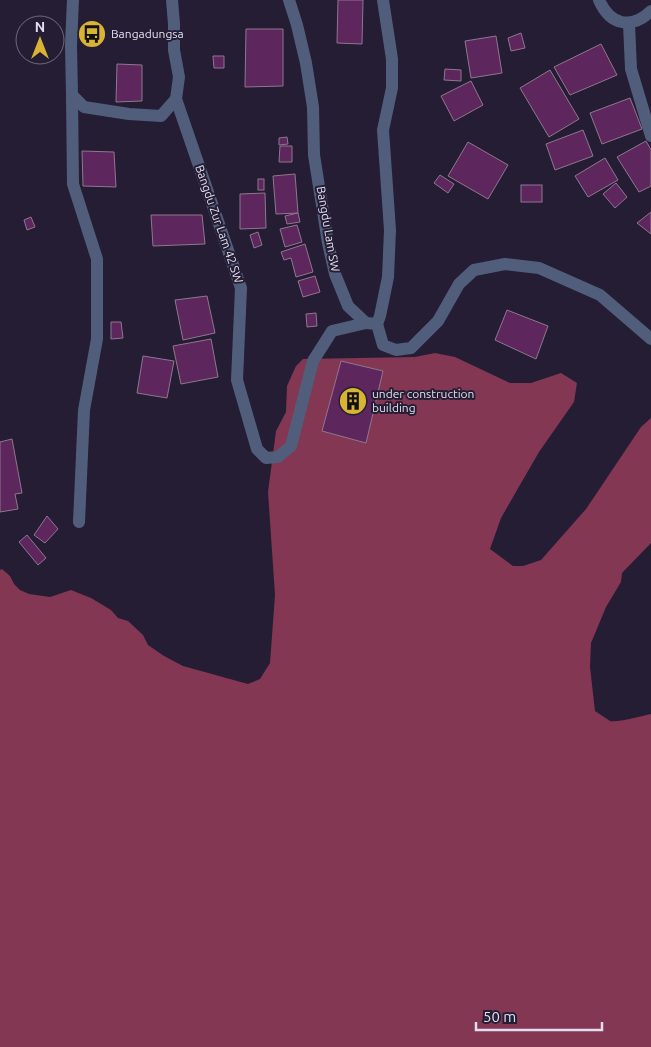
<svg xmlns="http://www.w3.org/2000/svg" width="651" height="1047" viewBox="0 0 651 1047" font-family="Ubuntu,sans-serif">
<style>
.forest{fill:#833753}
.building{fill:#5d265c;stroke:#8f778e}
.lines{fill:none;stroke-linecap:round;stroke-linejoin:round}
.minor{stroke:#515e7b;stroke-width:12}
.labels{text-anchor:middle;stroke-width:4;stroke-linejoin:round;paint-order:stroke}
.poi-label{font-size:12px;fill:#e2deee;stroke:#241d34;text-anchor:start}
.street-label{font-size:12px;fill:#e2deee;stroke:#241d34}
</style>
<rect width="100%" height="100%" fill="#241d34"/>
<path class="forest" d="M 435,353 L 455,357 L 510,383 L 531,383 L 561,373 L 577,383 L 574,402 L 539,452 L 501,518 L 490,549 L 513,566 L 523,566 L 541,560 L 586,509 L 641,427 L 651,418 L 651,543 L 622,573 L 621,582 L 606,607 L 591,643 L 590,667 L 595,711 C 600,714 605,718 610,721 C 616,723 642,716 651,714 L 651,1047 L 0,1047 L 0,570 L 2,569 L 10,576 L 14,584 L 20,590 L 29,594 L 50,597 L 71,590 L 91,598 L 111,610 L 118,618 L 128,621 L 143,635 L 148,645 L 164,656 L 183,666 L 248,684 L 260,679 L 270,663 L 275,595 L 268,492 L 276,431 L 286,412 L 287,386 L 296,366 L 303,359 L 415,357 Z"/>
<g class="building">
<path d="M 338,0 L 363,0 L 362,44 L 337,43 Z"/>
<path d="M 246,29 L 283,29 L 283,86 L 245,87 Z"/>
<path d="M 521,33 L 525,48 L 511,51 L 508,38 Z"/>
<path d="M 496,36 L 502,73 L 471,78 L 465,41 Z"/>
<path d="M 601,44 L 617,75 L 570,95 L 554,67 Z"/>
<path d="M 213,56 L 224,56 L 224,68 L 214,68 Z"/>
<path d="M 117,64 L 142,65 L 142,101 L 116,102 Z"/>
<path d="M 445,69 L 461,70 L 461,81 L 444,80 Z"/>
<path d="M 550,70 L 579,119 L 549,137 L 520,88 Z"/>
<path d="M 471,81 L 483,105 L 454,121 L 441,96 Z"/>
<path d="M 630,98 L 642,129 L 602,144 L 590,113 Z"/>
<path d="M 583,130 L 593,156 L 555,170 L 546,144 Z"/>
<path d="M 287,137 L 288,144 L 279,145 L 279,138 Z"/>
<path d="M 646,141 L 651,150 L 651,186 L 639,192 L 617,157 Z"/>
<path d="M 468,142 L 508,165 L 488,199 L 448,176 Z"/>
<path d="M 280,146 L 292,146 L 292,162 L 279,162 Z"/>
<path d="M 82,151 L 114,152 L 116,187 L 83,186 Z"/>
<path d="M 605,158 L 618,180 L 588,197 L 575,176 Z"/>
<path d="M 295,174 L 298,213 L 276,214 L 273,176 Z"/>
<path d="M 440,175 L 454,184 L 448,193 L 434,183 Z"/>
<rect x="258" y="179" width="6" height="11"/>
<path d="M 616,183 L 627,197 L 615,208 L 603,194 Z"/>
<rect x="521" y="185" width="21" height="17"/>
<path d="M 265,193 L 266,228 L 240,229 L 240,194 Z"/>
<path d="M 651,212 L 651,234 L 637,223 Z"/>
<path d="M 298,213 L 300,222 L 287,224 L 285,216 Z"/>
<path d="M 151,215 L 202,215 L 205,244 L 153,246 Z"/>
<path d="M 31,217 L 35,227 L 27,230 L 24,220 Z"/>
<path d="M 297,225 L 302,242 L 285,247 L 280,229 Z"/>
<path d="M 258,232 L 262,245 L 254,248 L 250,235 Z"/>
<path d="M 305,244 L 313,272 L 296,277 L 291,258 L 284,260 L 281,252 Z"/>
<path d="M 315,276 L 320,292 L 303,297 L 298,281 Z"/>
<path d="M 207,296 L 215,333 L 183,340 L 175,300 Z"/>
<path d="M 507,310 L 548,326 L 536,359 L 495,340 Z"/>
<path d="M 316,313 L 317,326 L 307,327 L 306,314 Z"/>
<path d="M 111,322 L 121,322 L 123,338 L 111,339 Z"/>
<path d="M 211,339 L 218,377 L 181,384 L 173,346 Z"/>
<path d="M 143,356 L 174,361 L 167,398 L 137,393 Z"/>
<path d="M 341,361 L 383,371 L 366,443 L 322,431 Z"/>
<path d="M 12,439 L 22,493 L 15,494 L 18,509 L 0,512 L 0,442 Z"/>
<path d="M 47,516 L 58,529 L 45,543 L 34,535 Z"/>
<path d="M 27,535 L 46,558 L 38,565 L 19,542 Z"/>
</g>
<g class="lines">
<g class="minor">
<path d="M 73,0 L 71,45 L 72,95 L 84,107 L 129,114 L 161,116 L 176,99 L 179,77 L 174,50 L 174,24 L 172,0"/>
<path d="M 289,0 L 297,25 L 306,63 L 313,107 L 314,155 L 328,243 L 335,274 L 348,306 L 366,323 L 377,324 L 380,316 L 388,277 L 390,230 L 383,130 L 392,88 L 392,59 L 383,0"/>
<path d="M 599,0 C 610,25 631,30 651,11"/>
<path d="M 629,24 L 631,69 L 651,136"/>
<path d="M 72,95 L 73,184 L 97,259 L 97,339 L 84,410 L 79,522"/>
<path d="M 176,99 L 241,288 L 237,380 L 257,449 L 266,458 L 278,457 L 291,446 L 313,361 L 332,331 L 366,323"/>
<path d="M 377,324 L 383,345 L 396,350 L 411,348 L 438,321 L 459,284 L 474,270 L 505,264 L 539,268 L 600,295 L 651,339"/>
</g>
</g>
<defs>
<symbol id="bus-disc" viewBox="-11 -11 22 22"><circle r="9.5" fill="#d9b334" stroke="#241d34"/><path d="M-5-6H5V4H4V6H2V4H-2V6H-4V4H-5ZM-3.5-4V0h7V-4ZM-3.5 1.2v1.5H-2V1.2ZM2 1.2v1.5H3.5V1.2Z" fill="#111"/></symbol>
<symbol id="building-disc" viewBox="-11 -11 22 22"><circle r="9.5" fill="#d9b334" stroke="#241d34"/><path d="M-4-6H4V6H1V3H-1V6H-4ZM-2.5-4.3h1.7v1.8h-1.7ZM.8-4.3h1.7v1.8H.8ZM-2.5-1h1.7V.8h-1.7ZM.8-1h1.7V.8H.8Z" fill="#111"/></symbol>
</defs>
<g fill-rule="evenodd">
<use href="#bus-disc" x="76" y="18" width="32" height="32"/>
<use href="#building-disc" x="337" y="385" width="32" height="32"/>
</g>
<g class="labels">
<g class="poi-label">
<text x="111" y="38">Bangadungsa</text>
<text x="372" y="398">under construction<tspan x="372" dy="14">building</tspan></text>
</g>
<g class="street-label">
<text transform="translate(219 224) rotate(71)" y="4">Bangdu Zur Lam 42 SW</text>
<text transform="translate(328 229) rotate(80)" y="4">Bangdu Lam SW</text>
</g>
</g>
<g transform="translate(40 40)"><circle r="24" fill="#241d34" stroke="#706a7e"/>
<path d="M0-4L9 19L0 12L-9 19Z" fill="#d9b334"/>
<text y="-8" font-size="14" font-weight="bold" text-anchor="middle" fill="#e2deee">N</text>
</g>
<path d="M476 1022v8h126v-8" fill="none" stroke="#e2deee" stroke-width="2.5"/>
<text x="483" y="1022" font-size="15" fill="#e2deee" stroke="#241d34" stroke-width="4" paint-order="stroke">50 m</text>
</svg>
